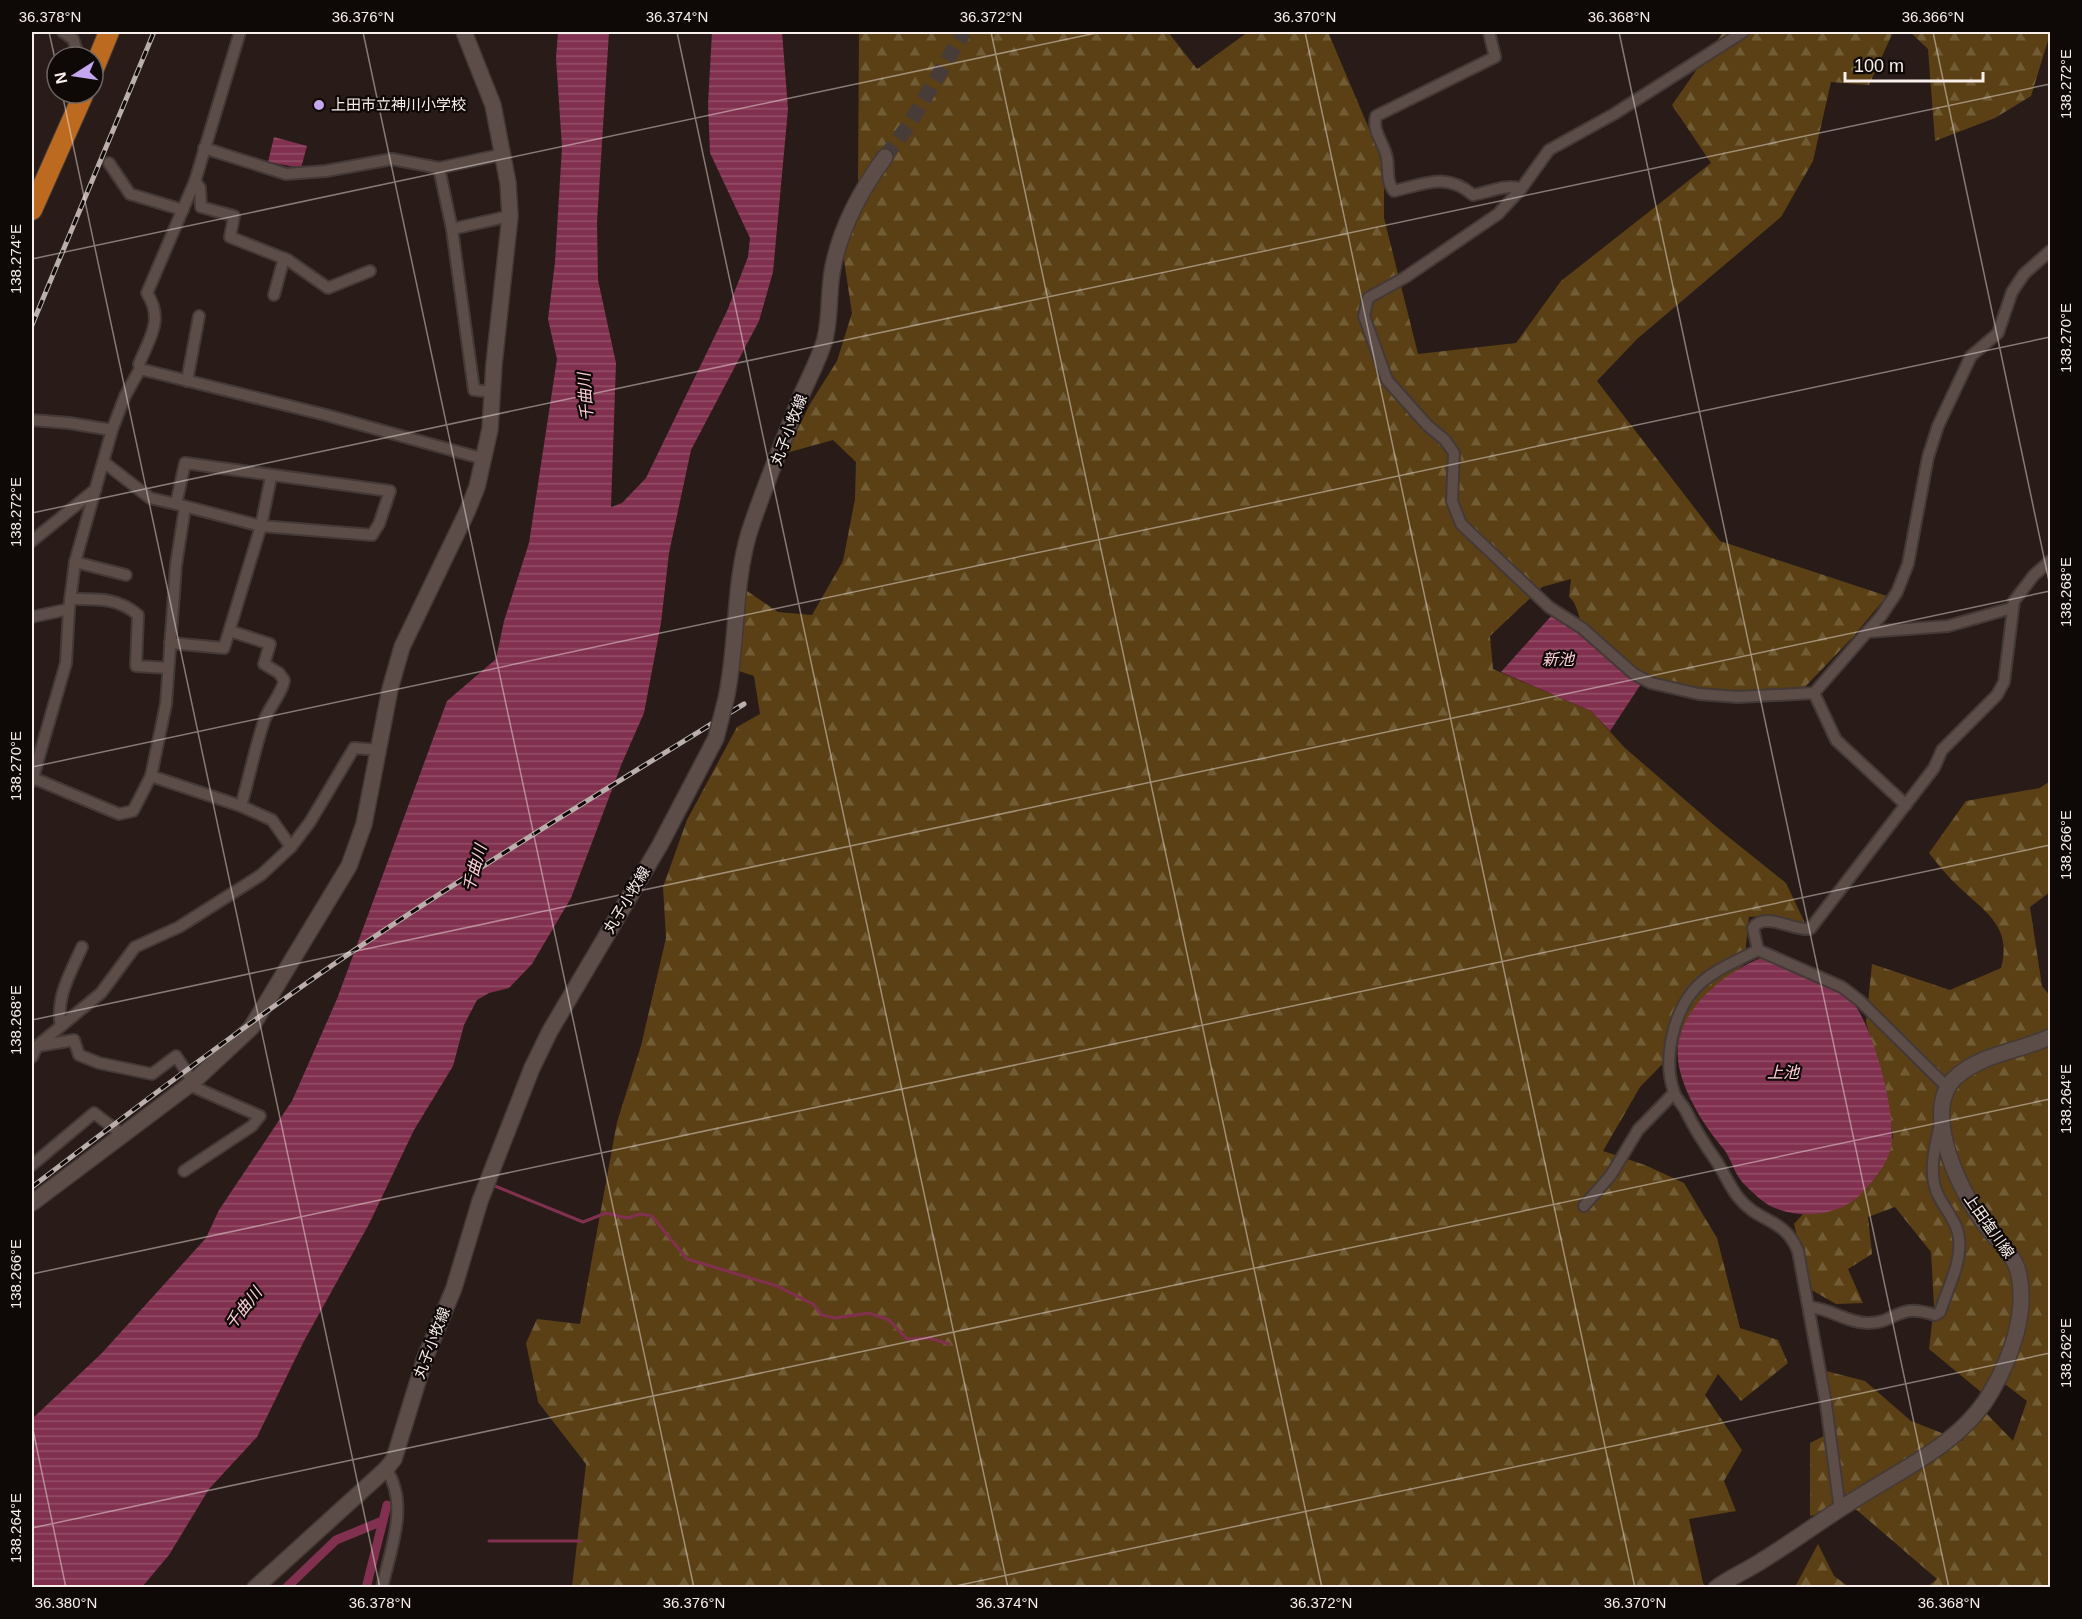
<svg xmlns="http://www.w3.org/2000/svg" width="2082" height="1619" viewBox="0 0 2082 1619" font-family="Helvetica,'Noto Sans JP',sans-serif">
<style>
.forest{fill:url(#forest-firs)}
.water{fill:url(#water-rules)}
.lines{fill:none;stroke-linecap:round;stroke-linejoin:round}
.stream{stroke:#81314f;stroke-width:3}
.canal{stroke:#81314f;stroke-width:9}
.secondary-tunnel{stroke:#483c38;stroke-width:15;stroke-dasharray:15 8;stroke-linecap:butt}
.street-casing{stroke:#443937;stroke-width:14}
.secondary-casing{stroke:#443937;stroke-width:18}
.highway-casing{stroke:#443937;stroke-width:22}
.street{stroke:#5d4d48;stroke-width:10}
.secondary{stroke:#5d4d48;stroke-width:15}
.highway{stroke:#bc6a1f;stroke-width:20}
.rail-casing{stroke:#baafac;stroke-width:5}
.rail{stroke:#0e0806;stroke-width:3;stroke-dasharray:9;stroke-linecap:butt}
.secondary-bridge-casing{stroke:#443937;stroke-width:18;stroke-linecap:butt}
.secondary-bridge{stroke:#5d4d48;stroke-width:15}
.ticks{fill:none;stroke:#f8eeeb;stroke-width:1.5;stroke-opacity:0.45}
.poi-dot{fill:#c5a7f1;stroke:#0e0806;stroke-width:2}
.labels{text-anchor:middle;stroke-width:4.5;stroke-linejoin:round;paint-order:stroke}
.poi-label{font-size:15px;fill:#f8eeeb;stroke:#0e0806;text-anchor:start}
.street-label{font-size:15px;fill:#f8eeeb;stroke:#0e0806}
.water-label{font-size:16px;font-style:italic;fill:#ffcedb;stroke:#0e0806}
.neatline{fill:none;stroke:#f8eeeb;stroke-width:2}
.ticks-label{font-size:15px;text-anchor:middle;fill:#f8eeeb}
</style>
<defs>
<pattern id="forest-firs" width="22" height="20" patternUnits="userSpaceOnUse" patternTransform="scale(1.5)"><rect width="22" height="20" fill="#5a4014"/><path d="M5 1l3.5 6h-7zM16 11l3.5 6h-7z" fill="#725c36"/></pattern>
<pattern id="water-rules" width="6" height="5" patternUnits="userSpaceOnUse" patternTransform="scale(1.5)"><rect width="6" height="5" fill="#81314f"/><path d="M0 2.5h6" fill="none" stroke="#944f68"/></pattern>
</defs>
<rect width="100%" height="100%" fill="#291c18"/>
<g class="forest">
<path d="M 859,32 L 1168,32 L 1197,69 L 1248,32 L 1328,32 L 1384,164 L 1384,218 L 1418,354 L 1516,343 L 1561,281 L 1711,163 L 1672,105 L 1723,32 L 1893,32 L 1869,85 L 1831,82 L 1813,161 L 1781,217 L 1637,339 L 1597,381 L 1720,541 L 1887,596 L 1852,638 L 1801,691 C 1748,692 1681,700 1634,670 C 1618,660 1599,642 1586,628 C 1577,619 1579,605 1569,597 L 1571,579 L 1542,587 L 1490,636 L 1493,669 L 1591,711 L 1625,748 L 1721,831 L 1786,883 L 1805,923 L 1768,916 L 1749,917 L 1744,965 L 1714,987 L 1698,1004 L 1681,1033 L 1677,1049 L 1640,1087 L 1603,1151 L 1645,1165 L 1684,1183 L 1717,1238 L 1740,1328 L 1778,1340 L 1788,1363 L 1741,1401 L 1718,1374 L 1705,1395 L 1742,1450 L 1724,1481 L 1736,1511 L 1689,1519 L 1704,1587 L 572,1587 L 586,1464 L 538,1402 L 526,1343 L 537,1319 L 580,1324 L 617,1122 L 641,1046 L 666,938 L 663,887 L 687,820 L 737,727 L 760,714 L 754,676 L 739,671 L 744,589 L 778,612 L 812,615 L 843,561 L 855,499 L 856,462 L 833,440 L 786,453 L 810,404 L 837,361 L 852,313 L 842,247 L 858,185 Z"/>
<path d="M 1910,32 L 2050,32 L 2050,34 L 2031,96 L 1995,118 L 1935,141 L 1928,49 Z"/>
<path d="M 2050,781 L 2050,892 L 2030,907 L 2042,986 L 2050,996 L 2050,1587 L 1927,1587 L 1937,1579 L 1851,1505 L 1810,1516 L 1810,1443 L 1836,1430 L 1826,1371 L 1865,1381 L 1911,1421 L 1962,1441 L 1983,1410 L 2013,1441 L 2027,1401 L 1993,1375 L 1981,1392 L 1929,1349 L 1934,1306 L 1931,1252 L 1895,1207 L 1868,1217 L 1872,1254 L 1848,1269 L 1863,1303 L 1836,1304 L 1810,1289 L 1794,1224 L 1803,1214 L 1832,1211 L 1893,1137 L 1887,1098 L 1866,1022 L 1872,964 L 1950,990 L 2001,968 C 2013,925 1983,911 1957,885 C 1947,876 1938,864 1929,853 L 1966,801 L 2040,788 Z"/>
<path d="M 1818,1544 L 1834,1576 L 1849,1587 L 1795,1587 Z"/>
</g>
<g class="water">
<path d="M 558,32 L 609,32 L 597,222 L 598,280 L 616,363 L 611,507 L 622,503 L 646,478 L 727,311 L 748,257 L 750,238 L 710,153 L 708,104 L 712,32 L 782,32 L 788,109 L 773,272 L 759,321 L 691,450 L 669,553 L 661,623 L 644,713 L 622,763 L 571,898 L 532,964 L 509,988 L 489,993 L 477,1000 L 464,1025 L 453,1066 L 414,1130 L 369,1224 L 304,1341 L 257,1437 L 209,1489 L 169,1555 L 142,1587 L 32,1587 L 32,1419 L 102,1353 L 206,1238 L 219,1210 L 292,1101 L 337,999 L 447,701 L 496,659 L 504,621 L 529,543 L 557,359 L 548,319 L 555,262 L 562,147 L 556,58 Z"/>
<path d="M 274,137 L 307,146 L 301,168 L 268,162 Z"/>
<path d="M 1553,614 L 1580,629 L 1622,671 L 1643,681 L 1610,731 L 1591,711 L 1501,672 Z"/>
<path d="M 1761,958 C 1784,968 1836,984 1851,1000 C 1873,1024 1899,1120 1890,1151 C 1886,1166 1873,1180 1863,1192 C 1842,1215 1804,1220 1775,1208 C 1764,1204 1752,1192 1743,1183 C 1734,1173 1731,1158 1723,1148 C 1703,1125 1674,1079 1678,1047 C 1682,1006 1726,972 1761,958 Z"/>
</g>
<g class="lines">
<g class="stream">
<path d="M 490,1184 L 583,1222 L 606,1213 L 627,1218 L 640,1214 L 652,1216 L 687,1259 L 777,1286 L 813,1304 L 822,1315 L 835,1318 L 869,1313 L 889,1320 L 907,1339 L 929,1338 L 949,1344"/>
<path d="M 489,1541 L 581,1541"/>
</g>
<g class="canal">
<path d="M 286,1588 L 336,1540 L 380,1522"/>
<path d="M 366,1588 L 387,1505"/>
</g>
<path class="secondary-tunnel" d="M 885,157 L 908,126 L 964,32"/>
<defs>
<g id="street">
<path d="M 63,32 L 73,39 L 79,57"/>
<path d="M 1489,32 L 1495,57 L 1376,116 C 1372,133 1384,142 1387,158 C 1389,169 1386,182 1394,191 C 1425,184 1446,172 1473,195 C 1487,193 1507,183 1521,189"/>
<path d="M 1743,32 L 1614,114 L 1549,150 L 1521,189 L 1498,214 L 1404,278 L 1368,298 L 1364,316 L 1387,380 L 1427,425 L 1445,440 L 1454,453 L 1452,501 L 1461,524 L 1549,607 L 1582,628 L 1634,674 L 1651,683 L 1699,694 L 1738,697 L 1814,693 L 1881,616 L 1897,592 L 1908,564 L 1928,457 L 1938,426 L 1971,356 L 1998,333 L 2012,292 L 2024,274 L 2050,251"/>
<path d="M 204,148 L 286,174 L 326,171 L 392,159 L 439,168"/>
<path d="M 109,163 L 130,194 L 183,210"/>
<path d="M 195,181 L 200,188 L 201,207 L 234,216 L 230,237 L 288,260 L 328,288 L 370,271"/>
<path d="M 452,229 L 439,168 L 504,154"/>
<path d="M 274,295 L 284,258"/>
<path d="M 140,369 L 326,415 L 484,459"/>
<path d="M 187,381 L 199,316"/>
<path d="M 493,392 L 474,390 L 452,229 L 510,216"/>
<path d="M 32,420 L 69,423 L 112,430"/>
<path d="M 105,463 L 150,498 L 176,504"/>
<path d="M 185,463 L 390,491 L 379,524 L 372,535 L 261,526 L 176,504 Z"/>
<path d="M 32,541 L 96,489"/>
<path d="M 75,562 L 126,575"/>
<path d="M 70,599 C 95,599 118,597 138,615 L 136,666 L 168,668"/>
<path d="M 32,617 L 69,609"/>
<path d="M 230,631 L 270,644 L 264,664 L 279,673 L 284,680 C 283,692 269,707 264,721 C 255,748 249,778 241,806"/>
<path d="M 1867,632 L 1948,626 L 2012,608"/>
<path d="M 170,643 L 224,648 L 261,526 L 271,477"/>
<path d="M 1814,693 L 1836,740 L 1906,805"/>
<path d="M 151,776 L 166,704 L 176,565 L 185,507"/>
<path d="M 33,778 L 119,814 L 133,811 L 151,776 L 241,806 L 272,820 L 291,847"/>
<path d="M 32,781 L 66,663 L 69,609 L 75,562 L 112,430 L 125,396 L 140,369 L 139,364 C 150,337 164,320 147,293 L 195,181 L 240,32"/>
<path d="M 1758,950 C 1737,961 1708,972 1693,991 C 1672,1017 1663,1061 1674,1092 C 1676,1099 1683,1105 1686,1111 C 1695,1130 1705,1145 1717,1162 C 1724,1173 1730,1187 1738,1197 C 1758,1223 1784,1217 1798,1251 L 1826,1404 L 1840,1510"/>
<path d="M 1758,950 L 1753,928 C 1765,911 1793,931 1810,929 L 1934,768 L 1942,750 L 1997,695 L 2004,682 L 2014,601 L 2034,575 L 2050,561"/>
<path d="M 1758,950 L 1842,987 L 1859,1000 L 1947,1087"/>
<path d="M 61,1026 C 55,998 71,972 82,947"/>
<path d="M 38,1046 L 74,1040 L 79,1055 L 99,1063 L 152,1074 L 176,1056 L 193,1082"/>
<path d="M 32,1057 L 37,1046 L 101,993 L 135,947 L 179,927 L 261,875 L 291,847 L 310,822 L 354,748 L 379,750"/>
<path d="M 32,1165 L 94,1113 L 123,1135"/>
<path d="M 184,1171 L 252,1126 L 260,1116 L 189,1085"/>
<path d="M 1584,1206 L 1611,1175 L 1638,1130 L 1674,1093"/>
<path d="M 1809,1307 C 1830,1308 1847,1323 1868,1323 C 1898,1323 1896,1302 1935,1315 L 1940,1312 C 1947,1290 1962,1262 1959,1239 C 1958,1224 1946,1210 1939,1197 C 1927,1175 1935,1147 1940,1124"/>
<path d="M 382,1588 C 390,1550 410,1504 386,1469"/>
</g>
<g id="secondary">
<path d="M 726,699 C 738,644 733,587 749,533 C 763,489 782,445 799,401 C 807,381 819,360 825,339 C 831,315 828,290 833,267 C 841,226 861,190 885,157"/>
<path d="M 32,1203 L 193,1082 L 251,1028 L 349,866 L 364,824 L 390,689 L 402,647 L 467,512 L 477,487 L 490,429 L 494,364 L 510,216 L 508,183 L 493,105 L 464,32"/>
<path d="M 255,1588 L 386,1469 L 394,1459 L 425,1358 L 454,1288 L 480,1201 L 532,1068 L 550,1031 L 660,845 L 716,738"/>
<path d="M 1716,1588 C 1731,1577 1748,1570 1763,1560 C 1794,1541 1823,1519 1854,1500 C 1902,1469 1962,1443 1991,1392 C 2011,1358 2027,1314 2019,1275 C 2015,1254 1996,1240 1984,1223 C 1960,1192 1921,1111 1955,1078 C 1980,1054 2020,1051 2050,1037"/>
</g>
<g id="highway">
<path d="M 93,71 L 109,32"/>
<path d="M 32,210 L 84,93"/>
</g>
</defs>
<use href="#street" class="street-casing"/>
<use href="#secondary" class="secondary-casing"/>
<use href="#highway" class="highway-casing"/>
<use href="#street" class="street"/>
<use href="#secondary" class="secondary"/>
<use href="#highway" class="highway"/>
<defs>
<g id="rail">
<path d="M 32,325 L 154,32"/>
<path d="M 32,1187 C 131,1111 231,1035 334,964 C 468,873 606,789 744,704"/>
</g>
</defs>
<use href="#rail" class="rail-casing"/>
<use href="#rail" class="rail"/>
<defs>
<path id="secondary-bridge" d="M 716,738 L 726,699"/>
</defs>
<use href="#secondary-bridge" class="secondary-bridge-casing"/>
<use href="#secondary-bridge" class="secondary-bridge"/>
</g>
<path class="ticks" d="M 49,32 L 57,68M 363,32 L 694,1588M 677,32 L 1008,1588M 991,32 L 1322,1588M 1305,32 L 1635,1588M 1619,32 L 1949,1588M 1933,32 L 2050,586M 62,93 L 380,1588M 32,259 L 1101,32M 32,513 L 2050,84M 32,767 L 2050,337M 32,1020 L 2050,591M 32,1274 L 2050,845M 32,1425 L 66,1588M 32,1528 L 2050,1099M 946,1588 L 2050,1353"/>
<circle class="poi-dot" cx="319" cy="105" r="6"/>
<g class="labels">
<g class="poi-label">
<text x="331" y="110">上田市立神川小学校</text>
</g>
<g class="street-label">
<text transform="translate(789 430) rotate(-69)" y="5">丸子小牧線</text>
<text transform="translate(627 900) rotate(-59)" y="5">丸子小牧線</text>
<text transform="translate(1989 1226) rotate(55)" y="5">上田塩川線</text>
<text transform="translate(432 1343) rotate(-69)" y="5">丸子小牧線</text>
</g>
<g class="water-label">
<text transform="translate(585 397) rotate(-94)" y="6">千曲川</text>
<text x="1558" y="665">新池</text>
<text transform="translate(474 868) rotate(-74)" y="6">千曲川</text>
<text x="1783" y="1078">上池</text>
<text transform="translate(243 1308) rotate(-52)" y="6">千曲川</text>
</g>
</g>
<rect width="2082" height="1619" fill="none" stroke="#0e0806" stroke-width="66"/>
<g transform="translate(75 75) rotate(258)"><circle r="28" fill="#0e0806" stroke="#6c6462" stroke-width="1.5"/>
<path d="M0-4.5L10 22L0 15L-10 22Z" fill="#c5a7f1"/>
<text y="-9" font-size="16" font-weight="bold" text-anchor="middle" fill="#f8eeeb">N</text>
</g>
<path d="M1845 72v9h138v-9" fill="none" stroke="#f8eeeb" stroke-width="3"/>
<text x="1854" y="72" font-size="18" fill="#f8eeeb" stroke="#0e0806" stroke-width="4.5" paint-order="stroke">100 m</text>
<rect x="33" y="33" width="2016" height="1553" class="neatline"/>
<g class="ticks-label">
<text x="50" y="22">36.378°N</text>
<text x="363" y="22">36.376°N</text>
<text x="677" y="22">36.374°N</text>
<text x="991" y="22">36.372°N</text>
<text x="1305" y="22">36.370°N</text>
<text x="1619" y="22">36.368°N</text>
<text x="1933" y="22">36.366°N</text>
<text transform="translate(2066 84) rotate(-90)" y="5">138.272°E</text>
<text transform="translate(16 259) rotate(-90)" y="5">138.274°E</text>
<text transform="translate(2066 338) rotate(-90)" y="5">138.270°E</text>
<text transform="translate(16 512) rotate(-90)" y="5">138.272°E</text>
<text transform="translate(2066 592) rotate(-90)" y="5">138.268°E</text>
<text transform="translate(16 766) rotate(-90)" y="5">138.270°E</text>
<text transform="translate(2066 845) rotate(-90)" y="5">138.266°E</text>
<text transform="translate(16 1020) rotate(-90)" y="5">138.268°E</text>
<text transform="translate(2066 1099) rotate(-90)" y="5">138.264°E</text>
<text transform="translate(16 1274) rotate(-90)" y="5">138.266°E</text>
<text transform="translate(2066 1353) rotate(-90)" y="5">138.262°E</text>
<text transform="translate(16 1528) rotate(-90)" y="5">138.264°E</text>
<text x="66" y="1608">36.380°N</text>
<text x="380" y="1608">36.378°N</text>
<text x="694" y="1608">36.376°N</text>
<text x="1007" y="1608">36.374°N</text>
<text x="1321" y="1608">36.372°N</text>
<text x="1635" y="1608">36.370°N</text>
<text x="1949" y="1608">36.368°N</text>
</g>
</svg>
